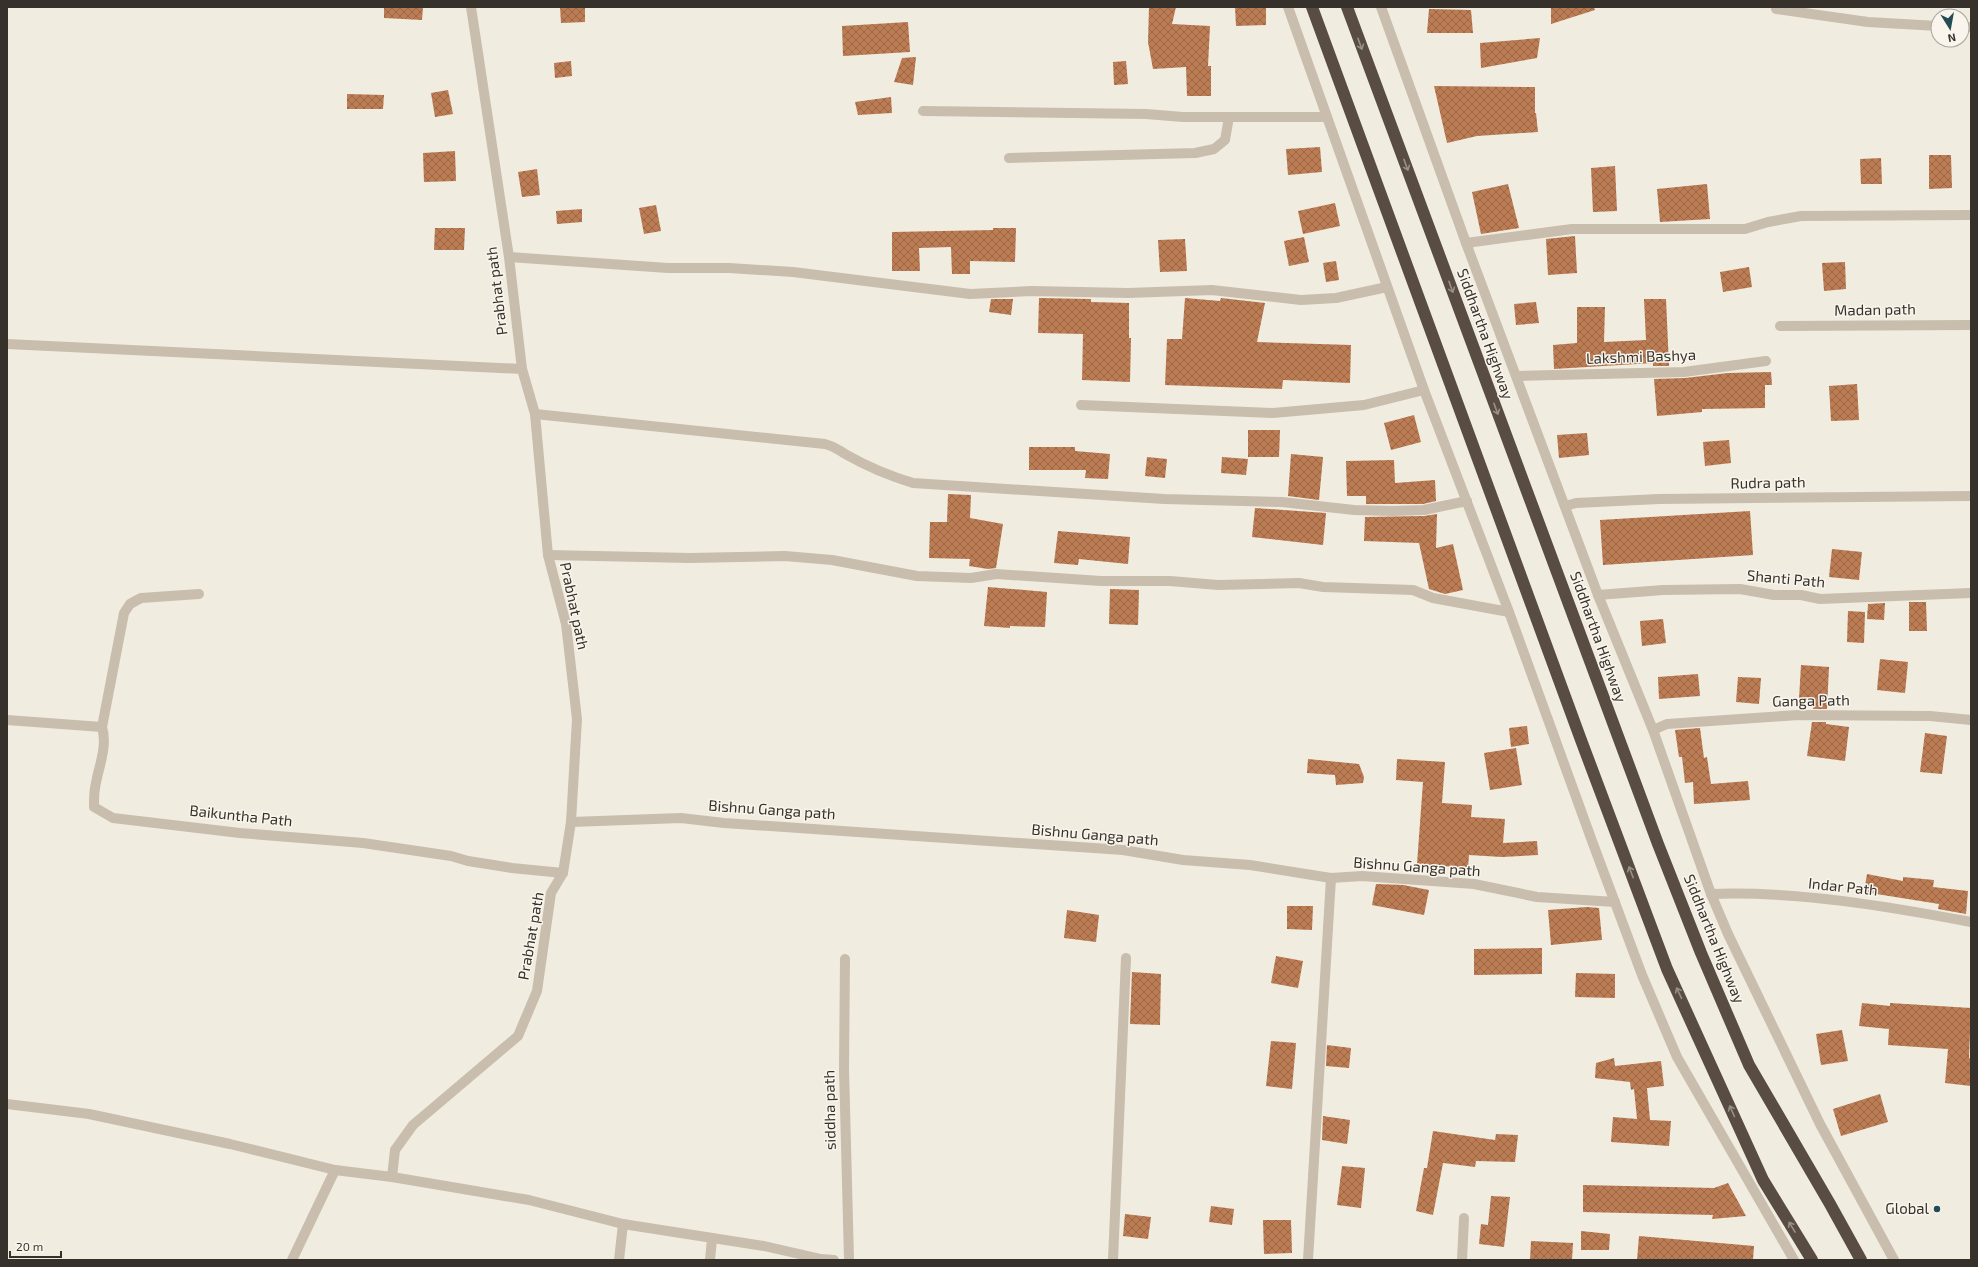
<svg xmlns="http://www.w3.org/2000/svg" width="1978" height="1267" viewBox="0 0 1978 1267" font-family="'Exo 2',sans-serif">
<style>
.building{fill:url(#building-cross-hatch)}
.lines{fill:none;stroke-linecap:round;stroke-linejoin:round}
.minor{stroke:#c9bdad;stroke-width:10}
.highway{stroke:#584c43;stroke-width:12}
.oneway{stroke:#989087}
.poi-dot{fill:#244b56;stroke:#f9f5ec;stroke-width:1.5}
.labels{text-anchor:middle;stroke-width:3;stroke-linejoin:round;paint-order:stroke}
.street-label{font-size:15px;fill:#37312b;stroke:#f9f5ec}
.poi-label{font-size:15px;fill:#37312b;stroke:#f9f5ec;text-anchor:end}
</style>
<defs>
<pattern id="building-cross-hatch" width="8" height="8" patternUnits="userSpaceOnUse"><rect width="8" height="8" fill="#bc7c54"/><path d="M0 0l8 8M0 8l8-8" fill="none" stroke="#9a6646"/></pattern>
</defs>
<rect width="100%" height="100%" fill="#f1ece0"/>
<g class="building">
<path d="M 384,7 L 423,7 L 422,20 L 384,18 Z"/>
<path d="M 560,7 L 585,7 L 585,22 L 561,23 Z"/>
<path d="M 1149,7 L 1176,7 L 1172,24 L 1210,26 L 1208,66 L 1211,66 L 1211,96 L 1187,96 L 1186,67 L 1153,69 L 1148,42 Z"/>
<path d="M 1235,7 L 1266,7 L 1266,25 L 1236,26 Z"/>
<path d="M 1551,7 L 1594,7 L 1595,10 L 1551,24 Z"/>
<path d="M 1429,9 L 1471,10 L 1473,33 L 1427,33 Z"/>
<path d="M 908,22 L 910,52 L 843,56 L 842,26 Z"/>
<path d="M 1540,38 L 1537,58 L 1481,68 L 1480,43 Z"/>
<path d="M 916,57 L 913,85 L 894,82 L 902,58 Z"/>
<path d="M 571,61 L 572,76 L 555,78 L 554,63 Z"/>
<path d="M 1126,61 L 1128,84 L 1114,85 L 1113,62 Z"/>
<path d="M 1434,86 L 1535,87 L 1535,113 L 1536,113 L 1538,132 L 1477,136 L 1447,143 Z"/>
<path d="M 448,90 L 453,114 L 435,117 L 431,93 Z"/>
<path d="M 347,94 L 384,95 L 383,109 L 347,109 Z"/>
<path d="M 891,97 L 892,113 L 858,115 L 855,102 Z"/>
<path d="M 1320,147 L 1322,172 L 1288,175 L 1286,149 Z"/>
<path d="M 455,151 L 456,181 L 424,182 L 423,153 Z"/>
<path d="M 1929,155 L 1951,155 L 1952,188 L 1929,189 Z"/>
<path d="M 1881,158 L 1882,184 L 1861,184 L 1860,159 Z"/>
<path d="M 1615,166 L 1617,211 L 1593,212 L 1591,168 Z"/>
<path d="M 537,169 L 540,195 L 522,197 L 518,172 Z"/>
<path d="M 1508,184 L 1519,228 L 1481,234 L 1472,192 Z"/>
<path d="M 1707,184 L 1710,219 L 1660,222 L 1657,189 Z"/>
<path d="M 1335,203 L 1340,226 L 1303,234 L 1298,211 Z"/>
<path d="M 656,205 L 661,231 L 644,234 L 639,208 Z"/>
<path d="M 582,209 L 582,222 L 557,224 L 556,211 Z"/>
<path d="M 435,228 L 465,228 L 464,250 L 434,250 Z"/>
<path d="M 993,228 L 1016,228 L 1015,262 L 970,261 L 970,274 L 952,274 L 951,247 L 919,248 L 920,271 L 892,271 L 892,232 L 993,230 Z"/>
<path d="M 1575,236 L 1577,273 L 1548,275 L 1546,239 Z"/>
<path d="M 1304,237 L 1309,262 L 1289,266 L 1284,241 Z"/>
<path d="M 1185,239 L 1187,271 L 1160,272 L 1158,240 Z"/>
<path d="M 1336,261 L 1339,280 L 1326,282 L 1323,263 Z"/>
<path d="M 1845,262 L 1846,289 L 1824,291 L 1822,263 Z"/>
<path d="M 1749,267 L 1752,287 L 1723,292 L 1720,272 Z"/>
<path d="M 1039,298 L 1091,299 L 1091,302 L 1129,303 L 1129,338 L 1131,338 L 1130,382 L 1082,380 L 1083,334 L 1038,333 Z"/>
<path d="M 1185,298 L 1220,301 L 1221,298 L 1265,303 L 1257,342 L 1351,345 L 1350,383 L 1283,380 L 1282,389 L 1165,385 L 1167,339 L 1182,339 Z"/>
<path d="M 991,299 L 1013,299 L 1011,315 L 989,312 Z"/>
<path d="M 1644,299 L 1666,299 L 1669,366 L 1653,366 L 1653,363 L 1554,369 L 1553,345 L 1577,343 L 1577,307 L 1605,307 L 1604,342 L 1646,340 Z"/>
<path d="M 1536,302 L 1539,323 L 1516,325 L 1514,304 Z"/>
<path d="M 1771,372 L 1772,385 L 1765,385 L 1765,408 L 1702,409 L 1702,412 L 1657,416 L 1654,379 L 1685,378 L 1728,373 Z"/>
<path d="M 1857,384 L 1859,420 L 1831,421 L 1829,386 Z"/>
<path d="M 1414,415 L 1421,442 L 1391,450 L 1384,423 Z"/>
<path d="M 1248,430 L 1280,430 L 1279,457 L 1248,457 Z"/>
<path d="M 1587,433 L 1589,455 L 1559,458 L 1557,435 Z"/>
<path d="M 1729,440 L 1731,463 L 1705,466 L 1703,442 Z"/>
<path d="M 1029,447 L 1075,447 L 1075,451 L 1110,454 L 1108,479 L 1085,478 L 1086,470 L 1029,470 Z"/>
<path d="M 1291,454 L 1323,457 L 1319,500 L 1288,496 Z"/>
<path d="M 1147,457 L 1167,459 L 1165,478 L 1145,476 Z"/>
<path d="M 1222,457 L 1248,459 L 1246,475 L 1221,473 Z"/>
<path d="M 1394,460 L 1395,483 L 1435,480 L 1436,501 L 1423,504 L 1366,504 L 1366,496 L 1347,496 L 1346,461 Z"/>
<path d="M 948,494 L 971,495 L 970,518 L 1003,524 L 996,568 L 988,569 L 969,566 L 970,559 L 929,558 L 930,522 L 947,522 Z"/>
<path d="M 1255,508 L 1326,513 L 1323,545 L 1252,537 Z"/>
<path d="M 1750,511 L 1753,555 L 1603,565 L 1600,520 Z"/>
<path d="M 1437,514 L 1436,548 L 1453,544 L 1463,590 L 1445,594 L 1429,589 L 1419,543 L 1364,541 L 1365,517 L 1424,516 Z"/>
<path d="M 1058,531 L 1130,537 L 1128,564 L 1079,559 L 1078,565 L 1054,563 Z"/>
<path d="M 1832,549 L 1862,552 L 1859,580 L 1829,577 Z"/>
<path d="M 988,587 L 1047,592 L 1045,627 L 1010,626 L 1010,628 L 984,626 Z"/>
<path d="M 1110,589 L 1139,590 L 1138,625 L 1109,624 Z"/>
<path d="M 1909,602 L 1926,602 L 1927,631 L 1909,631 Z"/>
<path d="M 1885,603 L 1884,620 L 1867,619 L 1868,604 Z"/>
<path d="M 1848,611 L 1865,612 L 1864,643 L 1847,642 Z"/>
<path d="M 1663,619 L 1666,643 L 1642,646 L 1640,621 Z"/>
<path d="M 1880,659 L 1908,662 L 1905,693 L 1877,690 Z"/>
<path d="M 1801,665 L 1829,667 L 1827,709 L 1813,709 L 1814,700 L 1799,699 Z"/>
<path d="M 1698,674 L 1700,696 L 1659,699 L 1658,677 Z"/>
<path d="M 1738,677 L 1761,678 L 1759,704 L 1736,702 Z"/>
<path d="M 1812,722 L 1826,722 L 1826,724 L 1849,727 L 1845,761 L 1807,756 Z"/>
<path d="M 1527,726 L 1529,744 L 1511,747 L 1509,728 Z"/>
<path d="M 1700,728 L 1704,758 L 1707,757 L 1711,784 L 1748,781 L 1750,800 L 1694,804 L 1693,782 L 1685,783 L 1682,757 L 1679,757 L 1675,730 Z"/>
<path d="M 1925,733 L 1947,736 L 1942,774 L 1920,772 Z"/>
<path d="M 1516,748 L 1522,785 L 1490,790 L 1484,753 Z"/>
<path d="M 1308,759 L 1359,764 L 1364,777 L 1363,783 L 1336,785 L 1335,775 L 1307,773 Z"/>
<path d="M 1397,759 L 1445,762 L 1442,803 L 1472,805 L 1471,817 L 1505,819 L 1503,843 L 1537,841 L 1538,855 L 1502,857 L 1469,855 L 1468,868 L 1417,864 L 1423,782 L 1396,780 Z"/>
<path d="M 1867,874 L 1903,881 L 1903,877 L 1934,880 L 1933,887 L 1968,891 L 1966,914 L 1938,909 L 1939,904 L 1864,892 Z"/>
<path d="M 1376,884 L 1403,885 L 1429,890 L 1424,915 L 1372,905 Z"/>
<path d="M 1287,906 L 1313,906 L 1312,930 L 1287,929 Z"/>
<path d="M 1587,907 L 1599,908 L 1602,940 L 1551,945 L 1548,910 Z"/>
<path d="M 1067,910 L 1099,915 L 1096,942 L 1064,938 Z"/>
<path d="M 1542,948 L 1542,974 L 1474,975 L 1474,949 Z"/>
<path d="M 1276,956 L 1303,961 L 1298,988 L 1271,983 Z"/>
<path d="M 1132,972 L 1161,974 L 1160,1025 L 1130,1024 Z"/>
<path d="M 1576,973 L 1615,974 L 1615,998 L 1575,997 Z"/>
<path d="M 1862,1003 L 1890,1006 L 1890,1003 L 1971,1008 L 1969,1058 L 1971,1058 L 1971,1086 L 1945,1083 L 1948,1049 L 1888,1045 L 1889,1029 L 1859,1026 Z"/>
<path d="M 1842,1030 L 1848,1061 L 1821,1065 L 1816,1034 Z"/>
<path d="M 1271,1041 L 1296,1043 L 1292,1089 L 1266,1086 Z"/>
<path d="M 1327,1045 L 1351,1048 L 1349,1068 L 1326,1066 Z"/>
<path d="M 1614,1058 L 1615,1066 L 1661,1061 L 1664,1086 L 1647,1088 L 1650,1120 L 1671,1121 L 1669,1146 L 1611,1142 L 1613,1117 L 1637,1119 L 1634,1089 L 1631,1090 L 1630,1082 L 1595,1078 L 1596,1063 Z"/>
<path d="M 1880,1094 L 1888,1122 L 1841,1136 L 1833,1109 Z"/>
<path d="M 1323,1116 L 1350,1120 L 1347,1144 L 1322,1140 Z"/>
<path d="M 1433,1131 L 1495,1140 L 1496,1134 L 1518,1135 L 1515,1162 L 1476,1161 L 1475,1167 L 1443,1163 L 1433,1215 L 1416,1211 L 1424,1168 L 1427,1168 Z"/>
<path d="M 1342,1166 L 1365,1168 L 1361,1208 L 1337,1205 Z"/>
<path d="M 1728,1183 L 1746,1216 L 1712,1219 L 1713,1215 L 1583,1212 L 1583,1185 L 1714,1188 Z"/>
<path d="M 1491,1196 L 1510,1197 L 1504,1247 L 1479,1244 L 1481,1224 L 1488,1225 Z"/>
<path d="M 1211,1206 L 1234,1209 L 1232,1225 L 1209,1222 Z"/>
<path d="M 1125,1214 L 1151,1217 L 1148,1239 L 1123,1236 Z"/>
<path d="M 1263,1220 L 1291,1220 L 1292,1253 L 1264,1254 Z"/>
<path d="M 1581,1231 L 1610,1234 L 1609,1250 L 1581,1250 Z"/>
<path d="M 1639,1236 L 1754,1246 L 1753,1260 L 1637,1260 Z"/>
<path d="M 1531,1241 L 1573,1243 L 1572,1260 L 1530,1260 Z"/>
</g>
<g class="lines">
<g class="minor">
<path d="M 1288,7 L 1424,390 L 1509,612 L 1592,841 L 1642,975 L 1677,1057 L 1794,1260"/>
<path d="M 1381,7 L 1466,243 L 1598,595 L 1653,730 L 1711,894 L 1728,934 L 1820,1124 L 1894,1260"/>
<path d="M 1776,9 L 1868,22 L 1938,26"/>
<path d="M 1962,27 L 1971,27"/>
<path d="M 923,111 L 1146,114 L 1183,117 L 1327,117"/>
<path d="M 1009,158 L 1195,153 L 1214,149 L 1225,140 L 1229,117"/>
<path d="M 1466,243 L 1572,229 L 1745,229 L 1768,222 L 1801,216 L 1971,215"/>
<path d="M 509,257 L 668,268 L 729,268 L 793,272 L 970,294 L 1032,291 L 1128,293 L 1212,290 L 1301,300 L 1336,298 L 1387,287"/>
<path d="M 1780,326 L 1971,325"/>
<path d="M 7,344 L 522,369"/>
<path d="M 1517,376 L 1684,372 L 1766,361"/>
<path d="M 1081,405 L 1273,413 L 1364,405 L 1424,390"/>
<path d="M 535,414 L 825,444 C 837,447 838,450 847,455 C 868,467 890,476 913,483 L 1164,499 L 1282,502 L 1354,510 L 1393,511 L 1424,510 L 1467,501"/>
<path d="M 1565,506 L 1576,503 L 1659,499 L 1971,496"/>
<path d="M 548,555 L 690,558 L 785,556 L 832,560 L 917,576 L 971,578 L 996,574 L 1101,581 L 1170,581 L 1218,585 L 1299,583 L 1323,587 L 1413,590 L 1433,598 L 1509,612"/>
<path d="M 1598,595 L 1663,590 L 1740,589 L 1774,595 L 1801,595 L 1820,599 L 1971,593"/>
<path d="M 7,720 L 102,727 C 108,747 98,768 95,788 C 94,794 94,801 94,807 L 113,818 L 240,833 L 363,843 L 451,856 L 468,861 L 512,868 L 563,873"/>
<path d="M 102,727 L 124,613 L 130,604 L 141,598 L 199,594"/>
<path d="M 1653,730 L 1667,724 L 1798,715 L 1930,716 L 1971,720"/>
<path d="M 571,822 L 681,818 L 724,823 L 1123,850 L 1183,860 L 1250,865 L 1331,878 L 1362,876 L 1474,884 L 1537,897 L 1615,902"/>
<path d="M 1711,894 C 1798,891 1886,906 1971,922"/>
<path d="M 845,959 L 844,1068 L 849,1260"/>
<path d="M 7,1104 L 89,1114 L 230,1144 L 335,1170 L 392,1177 L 529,1200 L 623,1224 L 764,1246 L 821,1259 L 834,1260"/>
<path d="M 392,1177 L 395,1150 L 413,1125 L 518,1036 L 537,991 L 551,893 L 563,873 L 571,822 L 577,719 L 566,624 L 548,555 L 535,414 L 522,369 L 509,257 L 471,7"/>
<path d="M 292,1260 L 335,1170"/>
<path d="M 619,1260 L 623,1224"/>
<path d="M 710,1260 L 712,1239"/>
<path d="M 1113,1260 L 1126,958"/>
<path d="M 1308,1260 L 1331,878"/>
<path d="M 1462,1260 L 1464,1218"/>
</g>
<g class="highway">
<path d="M 1312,7 L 1581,740 L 1667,969 L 1763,1180 L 1812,1260"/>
<path d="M 1347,7 L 1658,844 L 1701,953 L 1749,1065 L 1830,1204 L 1861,1260"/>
</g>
</g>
<defs><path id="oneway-shaft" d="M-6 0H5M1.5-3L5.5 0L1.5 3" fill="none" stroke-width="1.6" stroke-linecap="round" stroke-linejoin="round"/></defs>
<g class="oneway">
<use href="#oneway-shaft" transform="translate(1360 44) rotate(70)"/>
<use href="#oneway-shaft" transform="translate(1406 165) rotate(70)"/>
<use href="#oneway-shaft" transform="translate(1451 287) rotate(70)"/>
<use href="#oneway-shaft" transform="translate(1496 409) rotate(70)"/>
<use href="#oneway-shaft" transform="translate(1631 872) rotate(-111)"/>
<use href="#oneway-shaft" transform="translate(1679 993) rotate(-115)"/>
<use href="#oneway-shaft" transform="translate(1732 1111) rotate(-114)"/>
<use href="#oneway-shaft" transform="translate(1792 1227) rotate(-121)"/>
</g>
<circle class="poi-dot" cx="1937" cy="1209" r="4"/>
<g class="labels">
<g class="street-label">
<text transform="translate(497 291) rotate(-97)" y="5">Prabhat path</text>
<text transform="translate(1875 310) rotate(-1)" y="5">Madan path</text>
<text transform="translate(1485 334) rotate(70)" y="5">Siddhartha Highway</text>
<text transform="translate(1641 357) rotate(-2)" y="5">Lakshmi Bashya</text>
<text transform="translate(1768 483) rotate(-1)" y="5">Rudra path</text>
<text transform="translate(1786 579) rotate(5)" y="5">Shanti Path</text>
<text transform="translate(574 606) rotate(78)" y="5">Prabhat path</text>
<text transform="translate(1598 637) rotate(70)" y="5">Siddhartha Highway</text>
<text transform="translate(1811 701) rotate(-1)" y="5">Ganga Path</text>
<text transform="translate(772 810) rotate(4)" y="5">Bishnu Ganga path</text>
<text transform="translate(241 816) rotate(6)" y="5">Baikuntha Path</text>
<text transform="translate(1095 835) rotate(5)" y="5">Bishnu Ganga path</text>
<text transform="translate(1417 867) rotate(4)" y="5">Bishnu Ganga path</text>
<text transform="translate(1843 887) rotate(6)" y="5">Indar Path</text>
<text transform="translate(531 936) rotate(-80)" y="5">Prabhat path</text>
<text transform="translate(1714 939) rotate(68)" y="5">Siddhartha Highway</text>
<text transform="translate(830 1110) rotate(-91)" y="5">siddha path</text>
</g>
<g class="poi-label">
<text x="1929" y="1214">Global</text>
</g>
</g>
<rect width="1978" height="1267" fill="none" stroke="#37312b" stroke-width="16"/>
<g transform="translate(1950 28) rotate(169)"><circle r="19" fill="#f9f5ec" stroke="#aba79f"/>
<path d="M0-3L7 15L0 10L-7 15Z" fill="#244b56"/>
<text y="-6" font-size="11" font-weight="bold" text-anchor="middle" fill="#37312b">N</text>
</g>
<path d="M10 1251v6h51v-6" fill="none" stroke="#37312b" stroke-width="2"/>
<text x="16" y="1251" font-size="12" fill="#37312b" stroke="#f9f5ec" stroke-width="3" paint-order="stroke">20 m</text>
</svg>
